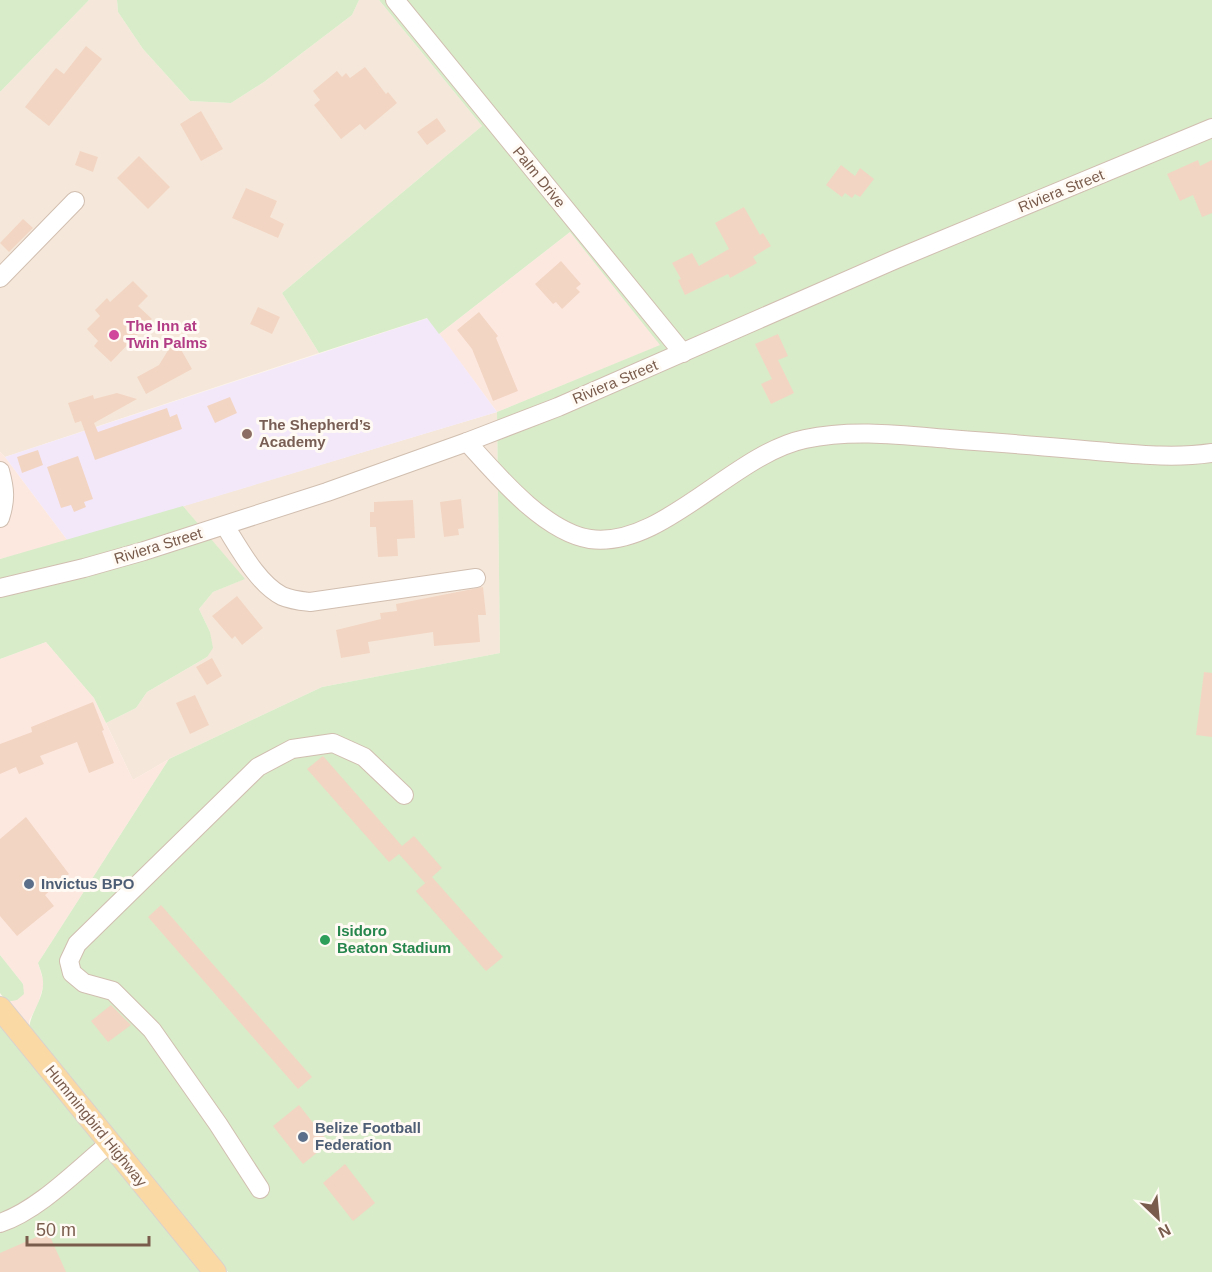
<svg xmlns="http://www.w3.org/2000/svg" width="1212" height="1272" viewBox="0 0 1212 1272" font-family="Helvetica,sans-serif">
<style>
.residential{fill:#f5e8da}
.commercial{fill:#fde8e0}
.education{fill:#f3e8fa}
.green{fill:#d8ecc9}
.building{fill:#f3d5c3}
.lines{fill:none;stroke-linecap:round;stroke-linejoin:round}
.minor-casing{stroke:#d1beb0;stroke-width:20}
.major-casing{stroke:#dad1cd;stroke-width:24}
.minor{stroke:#fff;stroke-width:18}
.major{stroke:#fbd9a5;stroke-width:22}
.hotel-dot{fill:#d1479c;stroke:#fffaf3;stroke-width:2}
.education-dot{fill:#8d6e63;stroke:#fffaf3;stroke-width:2}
.service-dot{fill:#5c6f8a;stroke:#fffaf3;stroke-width:2}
.leisure-dot{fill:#2e9e5b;stroke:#fffaf3;stroke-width:2}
.labels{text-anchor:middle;stroke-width:6;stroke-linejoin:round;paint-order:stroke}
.street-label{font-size:15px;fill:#7a5c4d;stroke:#fffaf3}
.hotel-label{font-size:15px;font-weight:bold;fill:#b23c85;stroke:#fffaf3;text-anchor:start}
.education-label{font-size:15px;font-weight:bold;fill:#785e54;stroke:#fffaf3;text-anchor:start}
.service-label{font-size:15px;font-weight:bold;fill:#4e5e75;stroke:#fffaf3;text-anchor:start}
.leisure-label{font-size:15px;font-weight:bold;fill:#27864d;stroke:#fffaf3;text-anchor:start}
</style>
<rect width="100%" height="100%" fill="#fdf6ec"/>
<g class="residential">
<path d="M 89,0 L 117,0 L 118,12 L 143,49 L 190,101 L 231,103 L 264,82 L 352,15 L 359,0 L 379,0 L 482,126 L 282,293 L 319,353 L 5,457 L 0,452 L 0,92 Z"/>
<path d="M 497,412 L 500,653 L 322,687 L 169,759 L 133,780 L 106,723 L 136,708 L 147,692 L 207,657 L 210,632 L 199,609 L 213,592 L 244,579 L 183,506 Z"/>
</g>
<g class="commercial">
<path d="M 570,232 L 661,345 L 497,412 L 439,334 Z"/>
<path d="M 0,452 L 5,457 L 68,541 L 0,559 Z"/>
<path d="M 46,642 L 94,698 L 133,780 L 169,759 L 38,963 L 44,983 L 38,1004 L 29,1021 L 29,1029 L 7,1002 L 23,984 L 0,955 L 0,659 Z"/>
</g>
<path class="education" d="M 428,318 L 497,412 L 68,541 L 5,457 Z"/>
<g class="green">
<path d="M 0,0 L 89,0 L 0,92 Z"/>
<path d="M 117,0 L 359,0 L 352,15 L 264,82 L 231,103 L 190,101 L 143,49 L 118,12 Z"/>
<path d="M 379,0 L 1212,0 L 1212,1272 L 228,1272 L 29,1029 C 30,1013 44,999 43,982 C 43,976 40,969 38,963 L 169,759 L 322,687 L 500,653 L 497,412 L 660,345 L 570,232 L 439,334 L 427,318 L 319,353 L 282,293 L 482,126 Z"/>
<path d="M 183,506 L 245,579 L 213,592 L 199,609 L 210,632 L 213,648 L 207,657 L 147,692 L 136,708 L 106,723 L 94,698 L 46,642 L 0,659 L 0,559 Z"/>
<path d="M 0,955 L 23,984 L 24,994 L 17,1000 L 7,1002 L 0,993 Z"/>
<path d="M 0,1023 L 203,1272 L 0,1272 Z"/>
</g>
<g class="building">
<path d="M 86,46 L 102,59 L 49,126 L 25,107 L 56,68 L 64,74 Z"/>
<path d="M 365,67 L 386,94 L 388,92 L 397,103 L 365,130 L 360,124 L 341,139 L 314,105 L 320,100 L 313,91 L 337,71 L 342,77 L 346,73 L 350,78 Z"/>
<path d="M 201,111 L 223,149 L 201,161 L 180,124 Z"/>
<path d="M 437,118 L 446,131 L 427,145 L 417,132 Z"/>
<path d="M 80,151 L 98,157 L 93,172 L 75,165 Z"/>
<path d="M 139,156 L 170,187 L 148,209 L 117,178 Z"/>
<path d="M 1198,160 L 1200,166 L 1212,160 L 1212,213 L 1202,217 L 1193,195 L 1180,201 L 1167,174 Z"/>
<path d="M 841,165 L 855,176 L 860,168 L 874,179 L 860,197 L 855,194 L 852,198 L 845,193 L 842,197 L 826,185 Z"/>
<path d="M 246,188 L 277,201 L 270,217 L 284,224 L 278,238 L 232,218 Z"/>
<path d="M 744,207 L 760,235 L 763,233 L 771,246 L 753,257 L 757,263 L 730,278 L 728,274 L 685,295 L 678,280 L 681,279 L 672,263 L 692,253 L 699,266 L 729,249 L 715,223 Z"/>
<path d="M 23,219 L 33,228 L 9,252 L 0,243 Z"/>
<path d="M 561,261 L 581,284 L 576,288 L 580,292 L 562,309 L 556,302 L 553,304 L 535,284 Z"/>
<path d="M 133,281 L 148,296 L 138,306 L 152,319 L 111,362 L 94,346 L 98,341 L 87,329 L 100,316 L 95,310 L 107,298 L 110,302 Z"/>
<path d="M 258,307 L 280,317 L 272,334 L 250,324 Z"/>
<path d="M 479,312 L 498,336 L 496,338 L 518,391 L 493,401 L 472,349 L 457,330 Z"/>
<path d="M 778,334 L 788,356 L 778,360 L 794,393 L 771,404 L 761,384 L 772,379 L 755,344 Z"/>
<path d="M 175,339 L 192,369 L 146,394 L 137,377 L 159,365 Z"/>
<path d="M 117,393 L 137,399 L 94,423 L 98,432 L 167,408 L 170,417 L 177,414 L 182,429 L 95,460 L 81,421 L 75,423 L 68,403 L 93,395 L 94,399 Z"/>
<path d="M 230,397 L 237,413 L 215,423 L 207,406 Z"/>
<path d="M 38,450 L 43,465 L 22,473 L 17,457 Z"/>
<path d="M 78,456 L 93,499 L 84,502 L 86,507 L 74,512 L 71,505 L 61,508 L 47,467 Z"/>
<path d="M 461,499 L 464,528 L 458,529 L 459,535 L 444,537 L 440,502 Z"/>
<path d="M 413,500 L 415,538 L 397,539 L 398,556 L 378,557 L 376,527 L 370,527 L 370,512 L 374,512 L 374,502 Z"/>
<path d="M 483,587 L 486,615 L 478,615 L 480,642 L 434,646 L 433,632 L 368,642 L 370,653 L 341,658 L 336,630 L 381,619 L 380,613 L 397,611 L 396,604 Z"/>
<path d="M 237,596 L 263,628 L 242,645 L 235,636 L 232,639 L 212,616 Z"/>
<path d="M 212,658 L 222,676 L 207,685 L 196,667 Z"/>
<path d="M 1204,672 L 1212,673 L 1212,737 L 1196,735 Z"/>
<path d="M 195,695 L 209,725 L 190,734 L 176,703 Z"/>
<path d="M 93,702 L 104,730 L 102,731 L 114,763 L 89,773 L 77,742 L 40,756 L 44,764 L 19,774 L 16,767 L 0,774 L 0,744 L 32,732 L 31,727 Z"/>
<path d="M 323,756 L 402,846 L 414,836 L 442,868 L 432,877 L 503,957 L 486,971 L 416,891 L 430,879 L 425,883 L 399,854 L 389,862 L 307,769 Z"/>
<path d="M 26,817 L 69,874 L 45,895 L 54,906 L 17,936 L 0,916 L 0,839 Z"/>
<path d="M 161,905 L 312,1077 L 298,1089 L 148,917 Z"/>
<path d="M 111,1005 L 131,1025 L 108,1042 L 91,1021 Z"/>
<path d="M 299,1105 L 329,1143 L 303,1164 L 273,1126 Z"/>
<path d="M 345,1164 L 375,1203 L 353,1221 L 323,1183 Z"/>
<path d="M 48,1232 L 66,1272 L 0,1272 L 0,1253 Z"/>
</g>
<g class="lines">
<defs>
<g id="minor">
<path d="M 395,0 L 683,353"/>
<path d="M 0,278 L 75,201"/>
<path d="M 467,442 C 496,474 544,532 590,539 C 662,549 733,454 805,439 C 852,429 901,435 949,439 C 1002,443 1055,447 1108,452 C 1143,455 1177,458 1212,453"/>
<path d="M 0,471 C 5,489 6,500 0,518"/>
<path d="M 225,526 C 239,548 258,584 282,596 C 291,600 301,601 310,602 L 476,578"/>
<path d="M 0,588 L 84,568 L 144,551 L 327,492 L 467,442 L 558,407 L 894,260 L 1212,128"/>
<path d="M 260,1189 L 218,1124 L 152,1030 L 113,991 L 84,983 L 72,973 L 69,961 L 77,944 L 258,767 L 292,749 L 333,743 L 364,757 L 404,795"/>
<path d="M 0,1223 C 39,1210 78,1169 110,1143"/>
</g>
<path id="major" d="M 0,1008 L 215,1272"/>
</defs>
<use href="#minor" class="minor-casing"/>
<use href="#major" class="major-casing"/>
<use href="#minor" class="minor"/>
<use href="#major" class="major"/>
</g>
<circle class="hotel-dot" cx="114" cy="335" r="6"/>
<circle class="education-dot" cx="247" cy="434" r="6"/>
<g class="service-dot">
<circle cx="29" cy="884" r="6"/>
<circle cx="303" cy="1137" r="6"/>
</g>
<circle class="leisure-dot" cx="325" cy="940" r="6"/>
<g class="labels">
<g class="street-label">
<text transform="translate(539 177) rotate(51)" y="5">Palm Drive</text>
<text transform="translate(1061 191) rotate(-22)" y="5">Riviera Street</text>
<text transform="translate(615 382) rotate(-23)" y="5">Riviera Street</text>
<text transform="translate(158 546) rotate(-17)" y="5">Riviera Street</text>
<text transform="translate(96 1126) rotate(51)" y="5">Hummingbird Highway</text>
</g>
<g class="hotel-label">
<text x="126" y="331">The Inn at<tspan x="126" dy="17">Twin Palms</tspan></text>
</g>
<g class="education-label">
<text x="259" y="430">The Shepherd’s<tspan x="259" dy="17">Academy</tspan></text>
</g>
<g class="service-label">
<text x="41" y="889">Invictus BPO</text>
<text x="315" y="1133">Belize Football<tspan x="315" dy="17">Federation</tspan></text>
</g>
<g class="leisure-label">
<text x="337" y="936">Isidoro<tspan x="337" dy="17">Beaton Stadium</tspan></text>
</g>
</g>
<g transform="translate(1158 1218) rotate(154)" stroke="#fffaf3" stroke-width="4.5" paint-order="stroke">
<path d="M0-4.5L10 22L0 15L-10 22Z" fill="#7a5c4d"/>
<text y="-9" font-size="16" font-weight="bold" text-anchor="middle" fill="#7a5c4d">N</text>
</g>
<path d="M27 1236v9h122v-9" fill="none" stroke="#7a5c4d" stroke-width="3"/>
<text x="36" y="1236" font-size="18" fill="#7a5c4d" stroke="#fffaf3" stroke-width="4.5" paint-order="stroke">50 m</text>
</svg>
